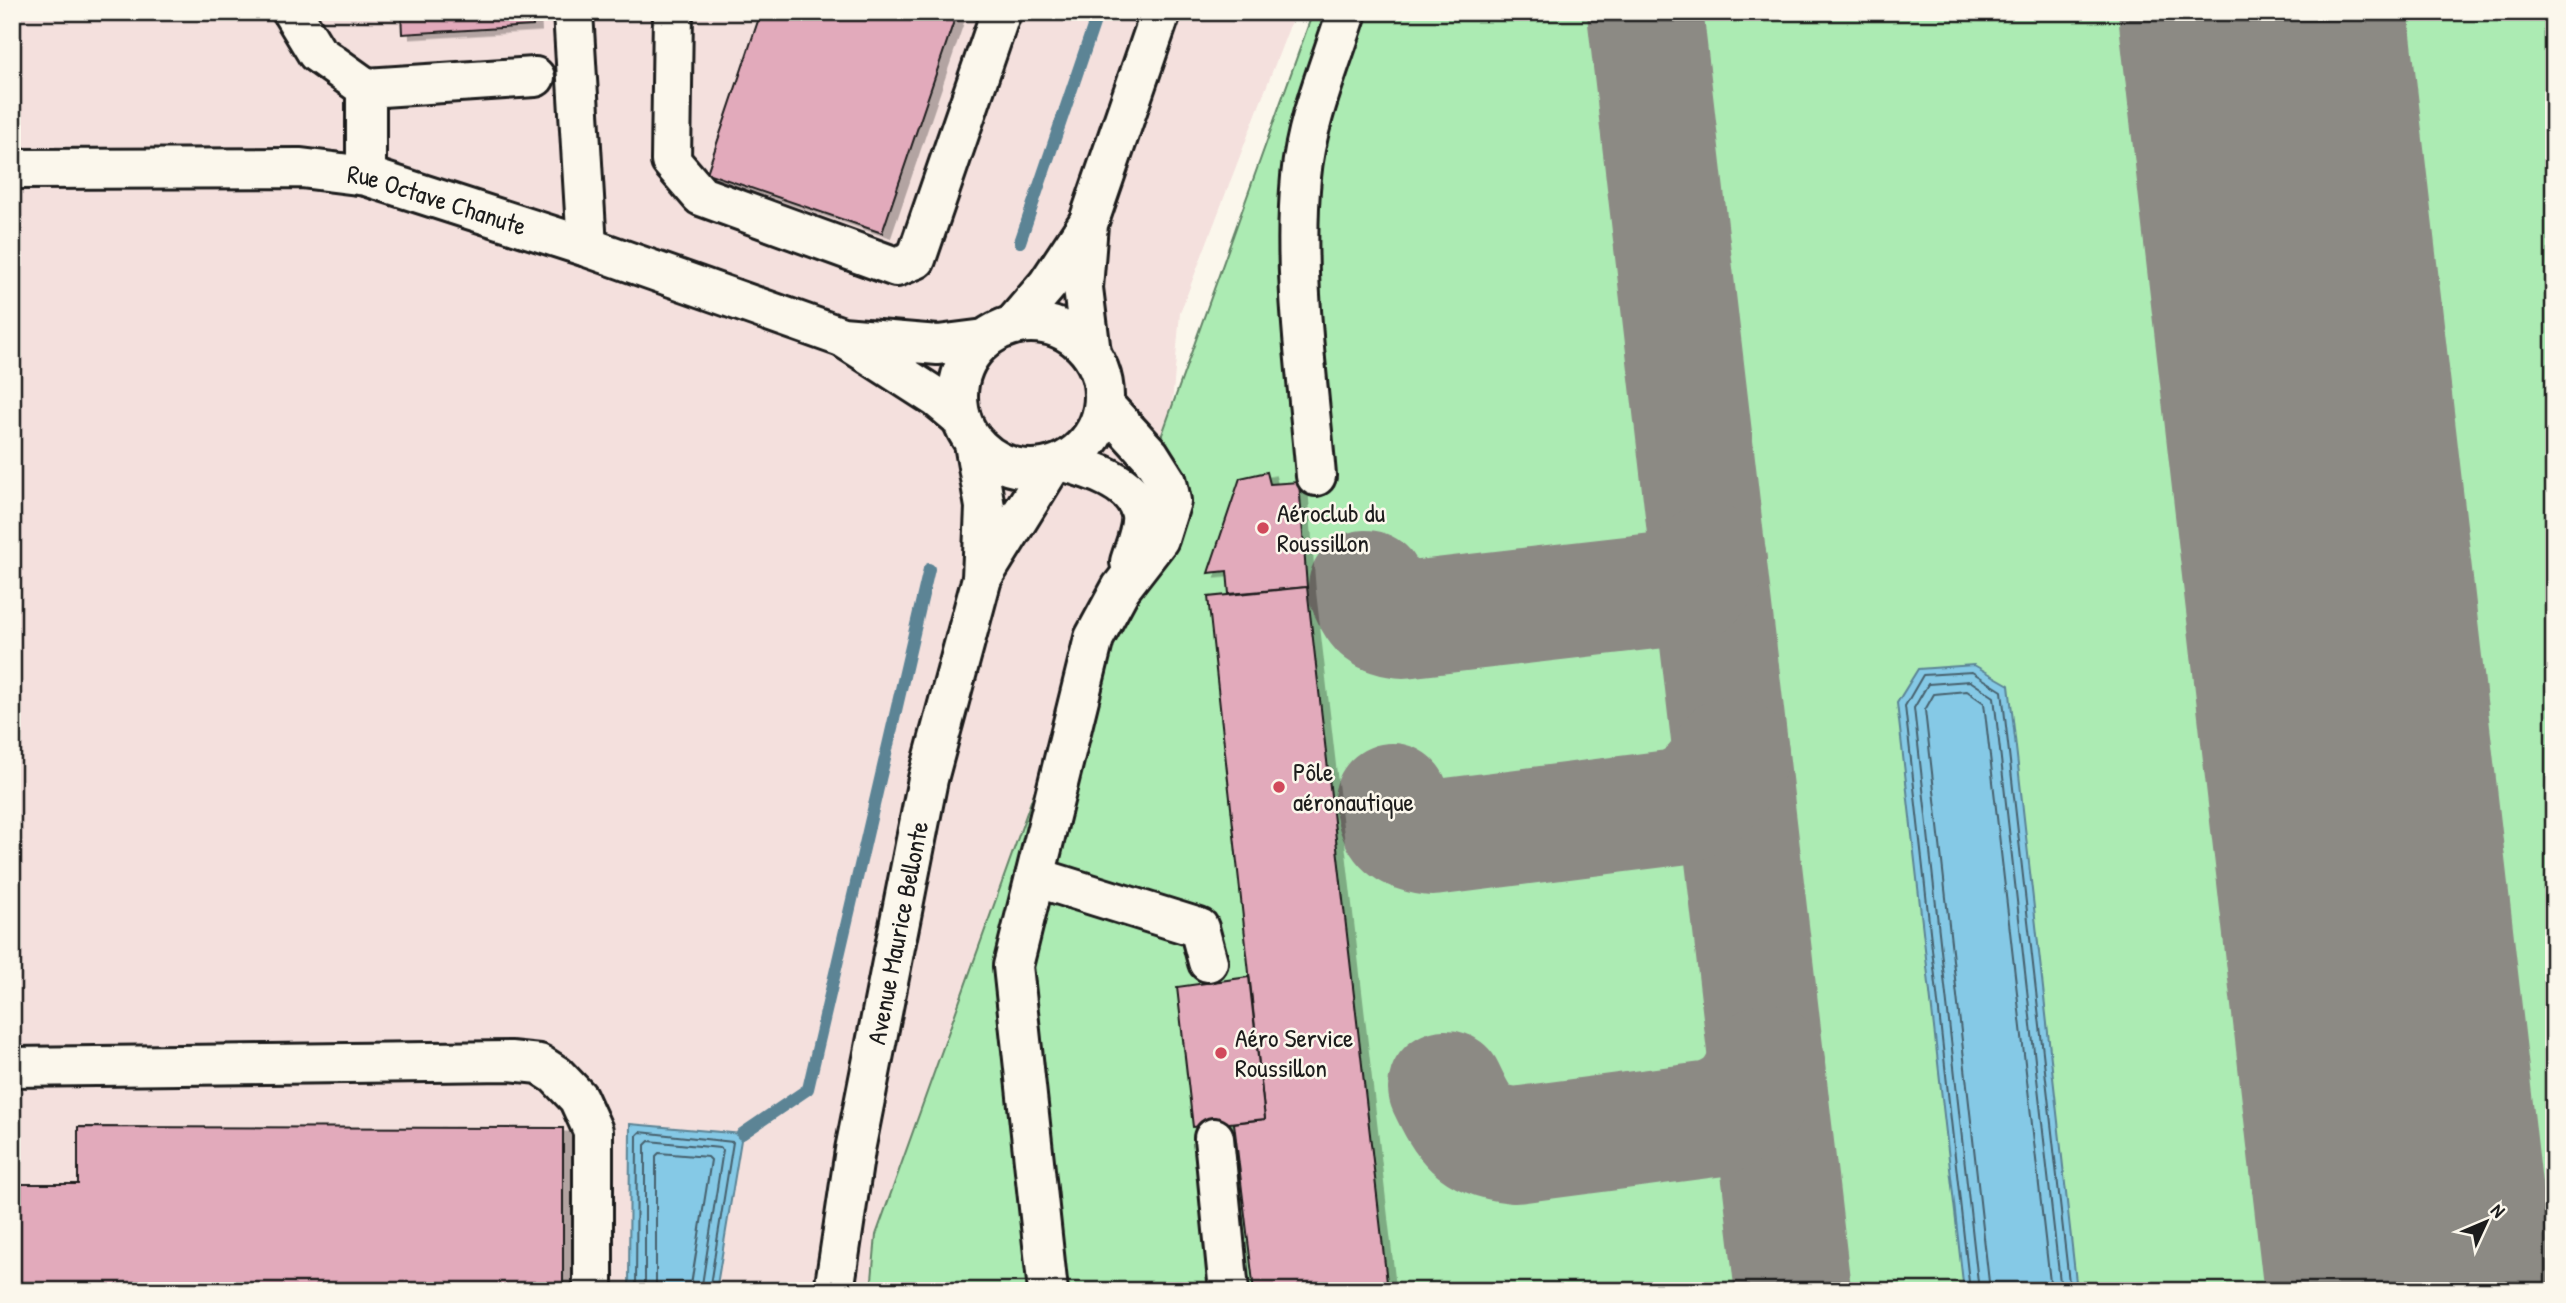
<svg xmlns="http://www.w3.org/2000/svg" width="2566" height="1303" viewBox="0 0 2566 1303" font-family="'Patrick Hand',sans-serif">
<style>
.built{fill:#f4e0dd}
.green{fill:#acebb3;stroke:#648468;stroke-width:2}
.water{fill:#85c9e6;stroke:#5b8495;stroke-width:2}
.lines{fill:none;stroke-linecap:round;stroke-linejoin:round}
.shore{stroke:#46616d;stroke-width:2}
.stream{stroke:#5b8495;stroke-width:12}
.taxiway{stroke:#8c8a84;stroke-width:116}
.runway{stroke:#8c8a84;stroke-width:289}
.building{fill:#e2aabb;stroke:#1c1c1c;stroke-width:2;filter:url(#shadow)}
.minor-casing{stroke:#1c1c1c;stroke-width:44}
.minor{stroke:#fbf7ec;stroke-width:38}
.poi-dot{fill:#d1495b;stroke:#fbf7ec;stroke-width:2.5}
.labels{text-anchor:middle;stroke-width:5;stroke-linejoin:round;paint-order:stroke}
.street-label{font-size:26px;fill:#1c1c1c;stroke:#fbf7ec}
.poi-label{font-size:26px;fill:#1c1c1c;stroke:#fbf7ec;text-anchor:start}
</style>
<defs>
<filter id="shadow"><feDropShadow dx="8" dy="4.5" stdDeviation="0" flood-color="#0004"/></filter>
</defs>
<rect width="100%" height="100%" fill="#fbf7ec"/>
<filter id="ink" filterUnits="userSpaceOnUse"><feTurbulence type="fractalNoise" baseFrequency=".0143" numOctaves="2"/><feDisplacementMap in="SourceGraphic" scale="14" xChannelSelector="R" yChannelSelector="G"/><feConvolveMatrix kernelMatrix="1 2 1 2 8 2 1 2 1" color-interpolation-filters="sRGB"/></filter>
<g filter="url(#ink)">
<g class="built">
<path d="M 12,12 L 1295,12 L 1180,313 L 1116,1045 L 1169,1291 L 12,1291 Z"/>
<path d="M 1320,12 L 2554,12 L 2554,1291 L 1254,1291 Z"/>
</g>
<g class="green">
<path d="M 1313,12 L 1620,12 L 1676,557 L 1703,750 L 1764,1291 L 871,1291 L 876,1235 Z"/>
<path d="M 1684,12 L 2196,12 L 2343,1291 L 1827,1291 Z"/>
<path d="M 2328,12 L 2554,12 L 2554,1291 L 2476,1291 L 2474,1286 Z"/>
</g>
<g class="water">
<path d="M 1974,665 L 2009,685 L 2077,1291 L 1964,1291 L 1897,703 L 1918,669 Z"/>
<path d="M 630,1124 L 742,1134 L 716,1291 L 629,1291 Z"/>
</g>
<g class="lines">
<g class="shore">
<path d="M 636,1291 L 637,1135 L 640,1132 L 733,1142 L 709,1291"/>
<path d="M 645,1291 L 645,1145 L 649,1141 L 720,1148 L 723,1150 L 701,1291"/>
<path d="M 656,1291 L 656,1156 L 659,1153 L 708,1157 L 711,1160 L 690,1291"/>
<path d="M 1970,1291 L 1905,706 L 1923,675 L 1972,672 L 2002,691 L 2070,1291"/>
<path d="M 1979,1291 L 1914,708 L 1928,684 L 1970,681 L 1994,697 L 2061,1291"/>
<path d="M 1990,1291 L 1925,710 L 1934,694 L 1967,691 L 1984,703 L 2051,1291"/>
</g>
<g class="stream">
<path d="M 1020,242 L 1098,12"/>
<path d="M 742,1134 L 808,1089 L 929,569"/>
</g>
<g class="taxiway">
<path d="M 1645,12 L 1793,1291"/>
<path d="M 1366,588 C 1376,610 1378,617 1403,620 L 1680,588 L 1693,583 L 1709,562"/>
<path d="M 1392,801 C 1397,827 1406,834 1432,838 L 1678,807 C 1706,796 1719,780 1731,754"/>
<path d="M 1446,1088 C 1463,1124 1473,1141 1515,1145 L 1713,1119 C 1745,1108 1756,1093 1767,1062"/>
</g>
<path class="runway" d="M 2263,12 L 2409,1291"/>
</g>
<g class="building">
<path d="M 401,12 L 532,12 L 533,26 L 402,34 Z"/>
<path d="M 761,12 L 957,12 L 882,233 L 707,173 Z"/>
<path d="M 1267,472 L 1270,484 L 1299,482 L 1307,587 L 1229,594 L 1227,571 L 1208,573 L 1240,478 Z"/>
<path d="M 1307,587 L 1388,1291 L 1254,1291 L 1234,1123 L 1265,1119 L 1208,597 Z"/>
<path d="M 1249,977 L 1265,1119 L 1193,1127 L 1177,987 Z"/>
<path d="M 78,1127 L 563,1128 L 563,1291 L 12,1291 L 12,1184 L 78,1184 Z"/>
</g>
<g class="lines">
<defs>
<g id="minor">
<path d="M 292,12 L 317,53 L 366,88"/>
<path d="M 573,12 L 587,247"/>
<path d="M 673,12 L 671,161 L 701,196 L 896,267 L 916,259 L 1001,12"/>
<path id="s1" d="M 12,169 L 301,168 L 366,176 L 587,247 L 842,337 L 938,345 L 985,339"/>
<path d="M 366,176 L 366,88 L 535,77"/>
<circle cx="1031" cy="396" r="73"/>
<path d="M 1013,325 L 1048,284 L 1087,225"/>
<path d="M 847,340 L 937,398 L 961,418"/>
<path d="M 1091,353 L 1083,288 L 1088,224 L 1161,12"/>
<path d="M 1064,462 C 1090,469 1131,481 1140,510 C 1145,525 1134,548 1130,562"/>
<path d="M 1316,476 C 1308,378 1292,275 1301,177 C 1306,121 1330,66 1347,12"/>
<path d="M 983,576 L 1050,468"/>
<path d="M 1035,877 L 1199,928 L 1208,962"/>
<path d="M 12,1067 L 510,1061 L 539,1064 L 556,1075 L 578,1098 L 593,1131 L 593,1291"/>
<path d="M 1214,1138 L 1229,1291"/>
<path id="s2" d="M 834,1291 L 855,1150 L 928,779 L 982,578 L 985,507 L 974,443"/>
<path d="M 1048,1291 L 1013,966 L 1094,638 L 1121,588 L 1159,539 L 1171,501 L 1167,482 L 1150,455 L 1104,405"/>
</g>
</defs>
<use href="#minor" class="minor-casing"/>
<use href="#minor" class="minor"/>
</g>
</g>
<g class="poi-dot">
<circle cx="1263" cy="528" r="7"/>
<circle cx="1279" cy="787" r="7"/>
<circle cx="1221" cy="1053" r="7"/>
</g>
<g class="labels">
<g class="street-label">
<text dy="9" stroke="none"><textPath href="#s1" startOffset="429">Rue Octave Chanute</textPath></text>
<text dy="9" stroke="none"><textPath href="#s2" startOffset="364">Avenue Maurice Bellonte</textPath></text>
</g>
<g class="poi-label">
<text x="1277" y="522">Aéroclub du<tspan x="1277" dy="30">Roussillon</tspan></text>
<text x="1293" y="781">Pôle<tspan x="1293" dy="30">aéronautique</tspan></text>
<text x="1235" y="1047">Aéro Service<tspan x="1235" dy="30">Roussillon</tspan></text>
</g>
</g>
<rect width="2566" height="1303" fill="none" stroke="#fbf7ec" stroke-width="42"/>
<rect x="21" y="21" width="2524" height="1261" fill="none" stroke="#1c1c1c" stroke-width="2.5" filter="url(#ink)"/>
<g transform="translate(2486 1222) rotate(46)" stroke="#fbf7ec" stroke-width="5" paint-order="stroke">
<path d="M0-5L12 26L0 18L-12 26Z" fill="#1c1c1c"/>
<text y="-10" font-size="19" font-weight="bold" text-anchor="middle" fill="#1c1c1c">N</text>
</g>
</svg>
